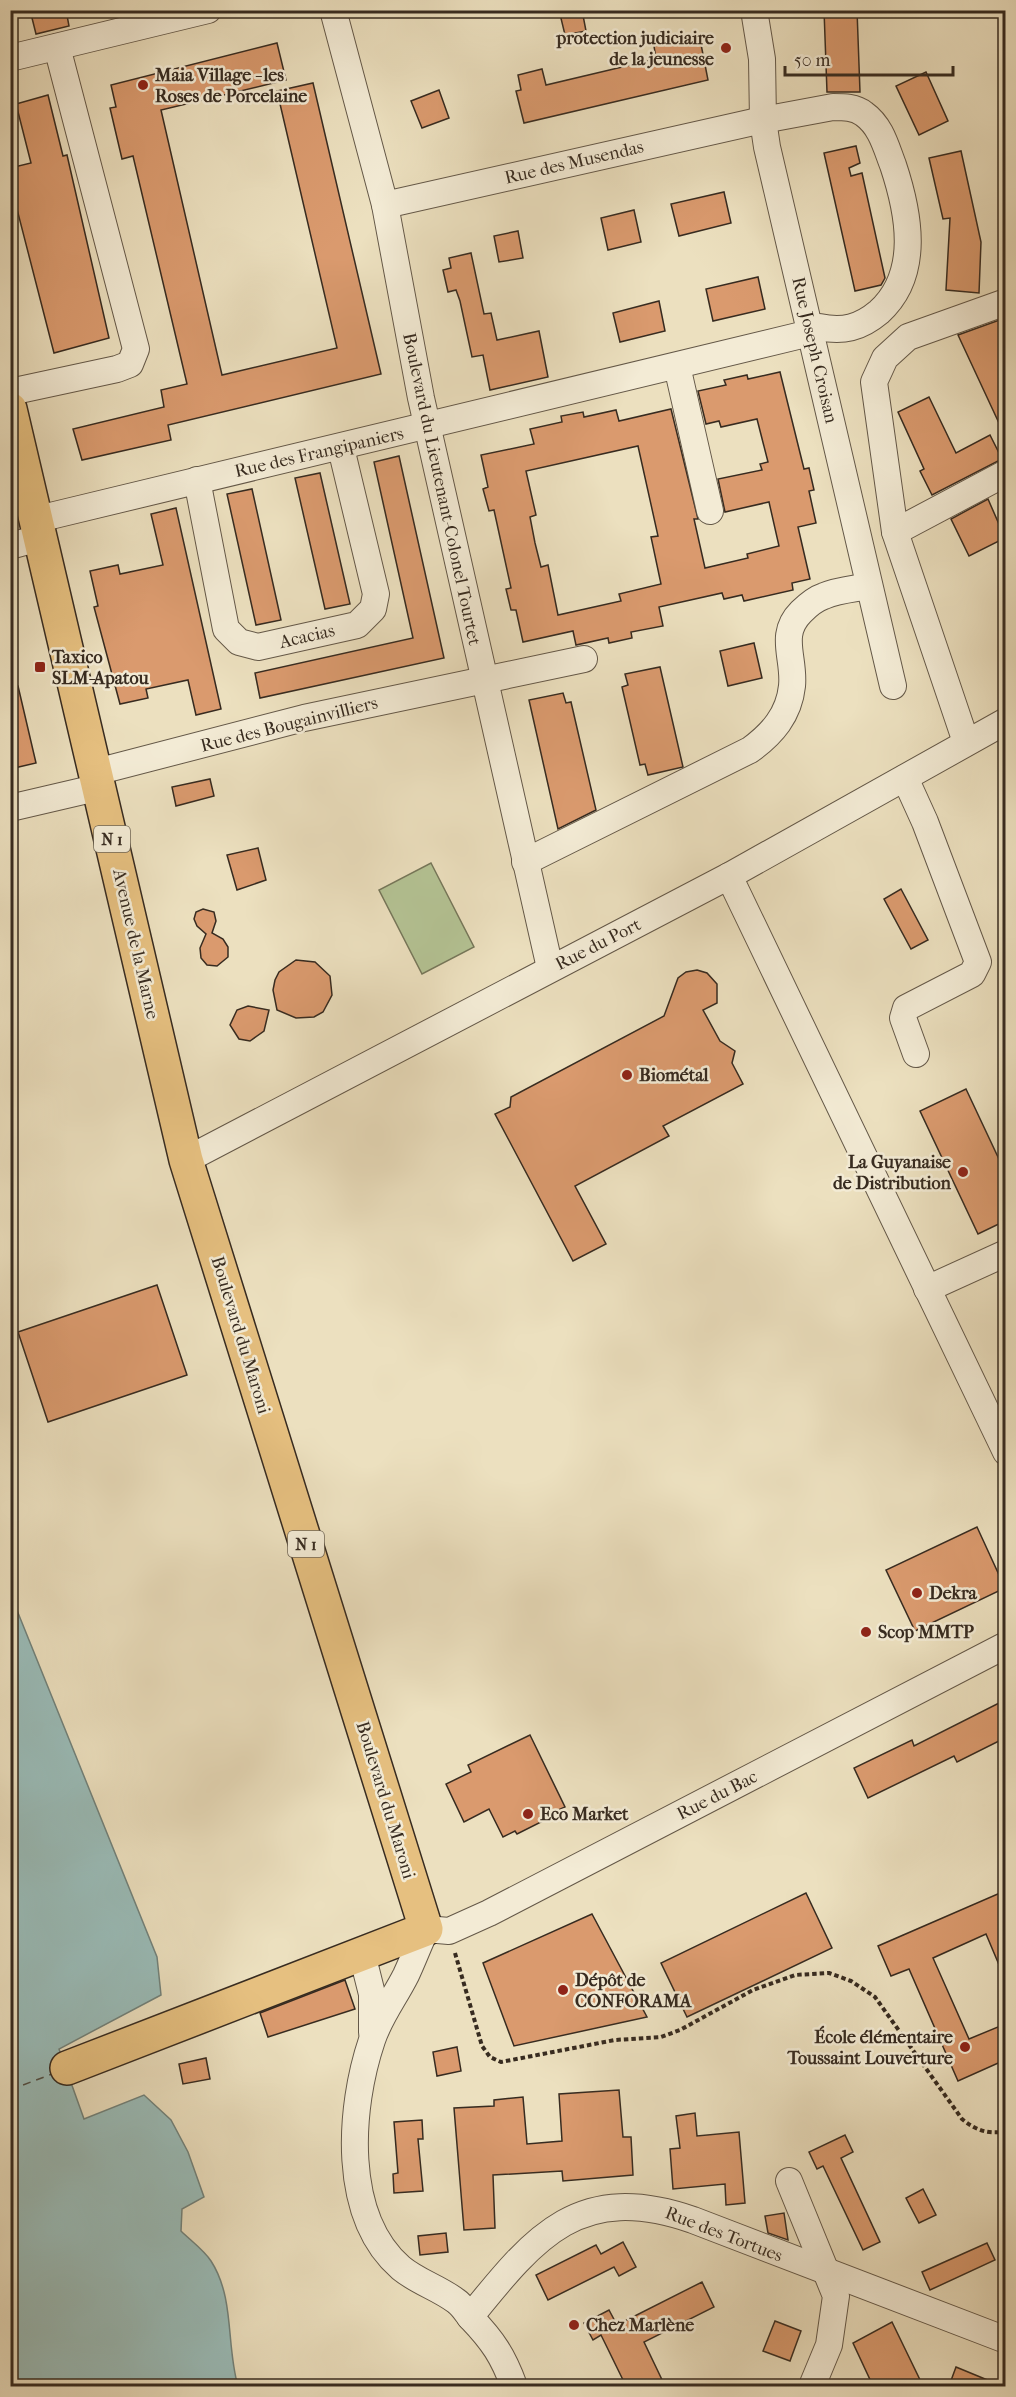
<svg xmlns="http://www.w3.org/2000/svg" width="1016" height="2397" viewBox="0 0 1016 2397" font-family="'IM FELL French Canon',serif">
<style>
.green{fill:#b4c394;stroke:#76775a;stroke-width:1.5}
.water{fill:#9abcb8;stroke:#72827b;stroke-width:1.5}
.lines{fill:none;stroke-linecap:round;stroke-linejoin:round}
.ferry{stroke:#504f46;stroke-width:1.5;stroke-dasharray:8 6;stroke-linecap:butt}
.building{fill:#da9a6e;stroke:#372b20;stroke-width:1.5;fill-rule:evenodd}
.minor-casing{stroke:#645848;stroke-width:28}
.major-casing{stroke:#372b20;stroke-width:36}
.path{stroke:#372b20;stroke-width:4;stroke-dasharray:4.5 3;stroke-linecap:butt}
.minor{stroke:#f3ebd5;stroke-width:26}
.major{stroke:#e6c080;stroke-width:33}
.poi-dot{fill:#8f2418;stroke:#f3ebd5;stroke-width:2}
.labels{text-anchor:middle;stroke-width:5;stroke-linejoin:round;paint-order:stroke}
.shield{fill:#f3ebd5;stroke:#6f6556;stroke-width:1.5}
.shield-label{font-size:16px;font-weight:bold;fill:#372b20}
.poi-label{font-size:18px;font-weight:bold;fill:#372b20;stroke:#f3ebd5;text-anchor:start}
.street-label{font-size:18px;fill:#372b20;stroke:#f3ebd5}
</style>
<rect width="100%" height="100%" fill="#ece0bf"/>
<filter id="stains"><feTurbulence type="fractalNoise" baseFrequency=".00333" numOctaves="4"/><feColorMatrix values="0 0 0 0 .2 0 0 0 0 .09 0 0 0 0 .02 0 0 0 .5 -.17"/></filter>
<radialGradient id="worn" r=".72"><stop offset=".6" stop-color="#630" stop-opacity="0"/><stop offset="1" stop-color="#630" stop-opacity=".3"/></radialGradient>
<path class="green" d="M 431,863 L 474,947 L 422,974 L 379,890 Z"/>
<path class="water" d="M 10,1593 L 157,1957 L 161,1995 L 59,2049 L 84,2119 L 144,2095 L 171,2120 L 188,2152 L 204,2197 L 182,2209 L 181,2231 C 190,2240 204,2250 211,2261 C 235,2298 226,2346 238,2386 L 11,2386 Z"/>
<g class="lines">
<path class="ferry" d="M 10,2090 L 52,2074"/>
</g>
<g class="building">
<path d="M 30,10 L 66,10 L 69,26 L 36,34 Z"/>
<path d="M 559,10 L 582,10 L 586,31 L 565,35 Z"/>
<path d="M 824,10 L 857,10 L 860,92 L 827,92 Z"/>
<path d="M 699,34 L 708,80 L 524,123 L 516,91 L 521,90 L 518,75 L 542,69 L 546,85 L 656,59 L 654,46 Z"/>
<path d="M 277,43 L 286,80 L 161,110 L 222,375 L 337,348 L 277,91 L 313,83 L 381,374 L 168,425 L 171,440 L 82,460 L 73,429 L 164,407 L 161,390 L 187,384 L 133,156 L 122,159 L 110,108 L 116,107 L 111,85 Z"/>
<path d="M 926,72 L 948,121 L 919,135 L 896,86 Z"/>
<path d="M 439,90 L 449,118 L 422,128 L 411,101 Z"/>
<path d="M 48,95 L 63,156 L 67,155 L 109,338 L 54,353 L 10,182 L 10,168 L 31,163 L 16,104 Z"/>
<path d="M 856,146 L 860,163 L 849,168 L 851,176 L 862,173 L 885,278 L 881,285 L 855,291 L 824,153 Z"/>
<path d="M 961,151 L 981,242 L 979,293 L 946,290 L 950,218 L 943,219 L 929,158 Z"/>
<path d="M 724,192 L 731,223 L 679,236 L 671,204 Z"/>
<path d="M 634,210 L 641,242 L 608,250 L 601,218 Z"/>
<path d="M 518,231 L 523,258 L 499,262 L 494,236 Z"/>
<path d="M 471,253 L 484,314 L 491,313 L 497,340 L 539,331 L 548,377 L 490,390 L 483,355 L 472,357 L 460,301 L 456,290 L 448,292 L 443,270 L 451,268 L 449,258 Z"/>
<path d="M 758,277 L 765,309 L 713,321 L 706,289 Z"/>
<path d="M 659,301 L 665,331 L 620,342 L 613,313 Z"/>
<path d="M 1005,318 L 1005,436 L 958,335 Z"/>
<path d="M 780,372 L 804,469 L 809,468 L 814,490 L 809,491 L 816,523 L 798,527 L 810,579 L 792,583 L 793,590 L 744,601 L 742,595 L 724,599 L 722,593 L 659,607 L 663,626 L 631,632 L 632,638 L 609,643 L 608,638 L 576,645 L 573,631 L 523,642 L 516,610 L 511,610 L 506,589 L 511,588 L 494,510 L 489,511 L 483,489 L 488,487 L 481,455 L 534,444 L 530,429 L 562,422 L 561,416 L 583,412 L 584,417 L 616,410 L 619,421 L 671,409 L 698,519 L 694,519 L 705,568 L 748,558 L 747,554 L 779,546 L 769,502 L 725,512 L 718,479 L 762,470 L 760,464 L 768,462 L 757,419 L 721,427 L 719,421 L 706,424 L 698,391 L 726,385 L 724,380 L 747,375 L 748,379 ZM 638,446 L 658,536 L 651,537 L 661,584 L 619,594 L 621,601 L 558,615 L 548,565 L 541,567 L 535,543 L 530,517 L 536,515 L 526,471 Z"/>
<path d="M 929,397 L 956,453 L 990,435 L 1002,459 L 932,495 L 920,471 L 924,469 L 898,412 Z"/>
<path d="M 399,456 L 444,658 L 260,698 L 255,673 L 413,638 L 374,462 Z"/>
<path d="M 320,473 L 350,604 L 325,609 L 295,478 Z"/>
<path d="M 252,489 L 281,620 L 256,625 L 227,494 Z"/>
<path d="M 988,499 L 1005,538 L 969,556 L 951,519 Z"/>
<path d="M 176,508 L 221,709 L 196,715 L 188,680 L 146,689 L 148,698 L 120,704 L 94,607 L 98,606 L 90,571 L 118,565 L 120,574 L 163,565 L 151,514 Z"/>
<path d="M 754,643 L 762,678 L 728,686 L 720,651 Z"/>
<path d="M 660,667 L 683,767 L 648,775 L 645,764 L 640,765 L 622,687 L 628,685 L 625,674 Z"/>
<path d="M 18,686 L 36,763 L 10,769 L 10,687 Z"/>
<path d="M 563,693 L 566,703 L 571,702 L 596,810 L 558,829 L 529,700 Z"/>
<path d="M 210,779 L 214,796 L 176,806 L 172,787 Z"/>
<path d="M 258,848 L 266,880 L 237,890 L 227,855 Z"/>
<path d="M 901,889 L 928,940 L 911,949 L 884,899 Z"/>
<path d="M 203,909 L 214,912 L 216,921 L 212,933 L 223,939 L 228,947 L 228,957 L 217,966 L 207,965 L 201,958 L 200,948 L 206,934 L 197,926 L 194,919 L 196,912 Z"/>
<path d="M 296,960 L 315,962 L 330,976 L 332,995 L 323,1012 L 314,1017 L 296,1018 L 277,1010 L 273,990 L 275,980 L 279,972 Z"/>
<path d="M 697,970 L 707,973 L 717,984 L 717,1003 L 703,1010 L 720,1041 L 735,1051 L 732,1063 L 743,1084 L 663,1126 L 669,1136 L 575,1186 L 606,1244 L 573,1261 L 495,1114 L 510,1107 L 511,1097 L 664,1016 L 678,978 L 686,972 Z"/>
<path d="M 248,1006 L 269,1010 L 264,1031 L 250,1041 L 239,1039 L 230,1025 L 237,1010 Z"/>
<path d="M 966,1089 L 1005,1172 L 1005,1221 L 978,1234 L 920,1111 Z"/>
<path d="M 157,1285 L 187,1375 L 48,1422 L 18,1332 Z"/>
<path d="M 977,1527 L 1005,1588 L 915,1631 L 886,1570 Z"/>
<path d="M 1005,1700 L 1005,1738 L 957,1762 L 954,1756 L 868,1798 L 854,1768 L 912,1740 L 914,1746 Z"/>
<path d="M 530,1735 L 565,1807 L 543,1817 L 545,1820 L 517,1834 L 515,1831 L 503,1837 L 489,1809 L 464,1822 L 446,1784 L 471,1772 L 468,1765 Z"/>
<path d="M 806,1893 L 832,1948 L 687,2017 L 661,1963 Z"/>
<path d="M 1000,1893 L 1005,1906 L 1005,1979 L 986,1934 L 933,1958 L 969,2039 L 1005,2024 L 1005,2060 L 958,2081 L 909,1969 L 891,1976 L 878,1946 Z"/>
<path d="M 592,1914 L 647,2017 L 514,2046 L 483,1963 Z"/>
<path d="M 345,1980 L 355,2009 L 268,2037 L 260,2013 Z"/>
<path d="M 457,2047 L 461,2071 L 437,2076 L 433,2052 Z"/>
<path d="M 206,2058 L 210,2079 L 183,2084 L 179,2064 Z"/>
<path d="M 619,2090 L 623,2137 L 631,2137 L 633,2175 L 563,2181 L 562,2171 L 493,2175 L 495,2228 L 464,2230 L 454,2108 L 494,2106 L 494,2100 L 523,2097 L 527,2144 L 562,2141 L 559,2094 Z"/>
<path d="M 695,2113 L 697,2136 L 739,2132 L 745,2203 L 726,2205 L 725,2184 L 673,2189 L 670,2149 L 680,2148 L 676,2116 Z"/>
<path d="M 422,2120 L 423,2139 L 418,2139 L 423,2191 L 394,2193 L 393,2174 L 398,2173 L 394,2122 Z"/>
<path d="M 845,2135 L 853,2152 L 841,2158 L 880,2242 L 863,2250 L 823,2166 L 817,2169 L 809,2152 Z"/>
<path d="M 923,2189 L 936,2215 L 919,2223 L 906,2198 Z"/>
<path d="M 784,2213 L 788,2240 L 768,2233 L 765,2216 Z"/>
<path d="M 446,2233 L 448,2252 L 420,2255 L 418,2236 Z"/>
<path d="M 623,2242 L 636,2267 L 619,2276 L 614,2267 L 548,2300 L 536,2275 L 596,2245 L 601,2254 Z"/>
<path d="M 987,2243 L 995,2260 L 930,2290 L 922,2272 Z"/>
<path d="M 702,2282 L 714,2307 L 644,2342 L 665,2386 L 626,2386 L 601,2335 L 593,2340 L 584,2323 L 609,2310 L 617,2325 Z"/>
<path d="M 775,2321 L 801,2331 L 790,2361 L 763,2351 Z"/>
<path d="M 892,2322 L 923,2386 L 873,2386 L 853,2343 Z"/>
<path d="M 956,2367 L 1002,2386 L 949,2386 Z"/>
</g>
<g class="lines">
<defs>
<g id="minor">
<path d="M 333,10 L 385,205 L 421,398 L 550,968"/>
<path d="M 754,10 L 762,59 L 763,120 L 767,147 L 893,686"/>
<path d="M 10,58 L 208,10"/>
<path d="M 677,366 L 710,511"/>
<path d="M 10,392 L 117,369 L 130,364 L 136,349 L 57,47"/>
<path d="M 197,480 L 226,629 L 239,642 L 258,647 L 357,625 L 373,609 L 376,594 L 341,448"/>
<path d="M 38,519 L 810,333 L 819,327 C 843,332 860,328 879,312 C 921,274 909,213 893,165 C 886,147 881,126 864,114 C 855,107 844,107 833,107 L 763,120 L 385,205"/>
<path d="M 895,532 L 1006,473"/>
<path d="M 10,546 L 39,538"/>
<path d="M 966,742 L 895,532 L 874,382 L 885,358 L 908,337 L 1006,302"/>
<path d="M 96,772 L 304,718 L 584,659"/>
<path d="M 905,778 L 925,822 L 978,962 L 972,974 L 906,1008 L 903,1018 L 916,1054"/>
<path d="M 10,808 L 100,787"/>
<path d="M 525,862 L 750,750 C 772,734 789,715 792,686 C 795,658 778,635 801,612 C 808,605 815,599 824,596 C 838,590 854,589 869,586"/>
<path d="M 729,876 L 1006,1452"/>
<path d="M 186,1160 L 729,876 L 1006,721"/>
<path d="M 927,1289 L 1006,1253"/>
<path d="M 362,1954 L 372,1994 L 372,2032"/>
<path d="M 789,2181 L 836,2296 L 829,2345 L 812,2386"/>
<path d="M 470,2317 C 536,2235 580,2181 693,2220 L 1006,2340"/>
<path d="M 514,2386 C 503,2356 493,2341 471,2318 C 466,2312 462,2305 456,2301 C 439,2288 418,2282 401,2268 C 341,2216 349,2108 372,2040 C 380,2016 395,1997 406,1975 C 413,1960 419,1944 426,1929 L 449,1931 L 489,1913 L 1006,1645"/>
</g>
<path id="major" d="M 10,409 L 186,1160 L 426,1929 L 67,2068"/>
</defs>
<use href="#minor" class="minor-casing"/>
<use href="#major" class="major-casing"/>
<path class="path" d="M 455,1953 L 482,2046 L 490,2057 L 501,2062 L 615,2040 L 661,2037 L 680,2030 L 753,1990 L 795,1975 L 829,1973 L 851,1981 L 875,1997 L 962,2119 C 975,2130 989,2135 1006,2131"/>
<use href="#minor" class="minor"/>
<use href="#major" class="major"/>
</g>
<g class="poi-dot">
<circle cx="726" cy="48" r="6"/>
<circle cx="143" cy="85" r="6"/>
<rect x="34" y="661" width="12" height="12" rx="3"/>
<circle cx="627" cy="1075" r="6"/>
<circle cx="963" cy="1172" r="6"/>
<circle cx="917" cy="1593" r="6"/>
<circle cx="866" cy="1632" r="6"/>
<circle cx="528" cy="1814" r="6"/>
<circle cx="563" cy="1990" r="6"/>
<circle cx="965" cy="2047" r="6"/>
<circle cx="574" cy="2325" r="6"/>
</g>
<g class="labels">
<g class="shield">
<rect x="94" y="826" width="36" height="26" rx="4.5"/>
<rect x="288" y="1531" width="36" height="26" rx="4.5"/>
</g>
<g class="shield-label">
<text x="112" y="845">N 1</text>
<text x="306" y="1550">N 1</text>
</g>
<g class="poi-label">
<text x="714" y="44" text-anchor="end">protection judiciaire<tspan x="714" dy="21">de la jeunesse</tspan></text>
<text x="155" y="81">Maia Village - les<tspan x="155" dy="21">Roses de Porcelaine</tspan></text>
<text x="52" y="663">Taxico<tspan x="52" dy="21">SLM-Apatou</tspan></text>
<text x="639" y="1081">Biométal</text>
<text x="951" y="1168" text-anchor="end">La Guyanaise<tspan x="951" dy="21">de Distribution</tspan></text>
<text x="929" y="1599">Dekra</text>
<text x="878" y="1638">Scop MMTP</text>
<text x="540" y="1820">Eco Market</text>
<text x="575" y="1986">Dépôt de<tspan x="575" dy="21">CONFORAMA</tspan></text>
<text x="953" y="2043" text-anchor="end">École élémentaire<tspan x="953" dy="21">Toussaint Louverture</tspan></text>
<text x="586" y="2331">Chez Marlène</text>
</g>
<g class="street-label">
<text transform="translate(574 162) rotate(-13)" y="6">Rue des Musendas</text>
<text transform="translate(815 350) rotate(77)" y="6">Rue Joseph Croisan</text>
<text transform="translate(319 452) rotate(-13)" y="6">Rue des Frangipaniers</text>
<text transform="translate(442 489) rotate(78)" y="6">Boulevard du Lieutenant-Colonel Tourtet</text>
<text transform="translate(307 636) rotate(-13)" y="6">Acacias</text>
<text transform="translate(289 724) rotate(-14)" y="6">Rue des Bougainvilliers</text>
<text transform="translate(136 944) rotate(77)" y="6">Avenue de la Marne</text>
<text transform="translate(598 944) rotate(-27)" y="6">Rue du Port</text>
<text transform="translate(241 1335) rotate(73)" y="6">Boulevard du Maroni</text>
<text transform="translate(717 1795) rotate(-27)" y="6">Rue du Bac</text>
<text transform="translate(386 1800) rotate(73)" y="6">Boulevard du Maroni</text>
<text transform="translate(724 2234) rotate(21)" y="6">Rue des Tortues</text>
</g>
</g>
<rect width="1016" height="2397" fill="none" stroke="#ece0bf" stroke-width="36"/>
<rect x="12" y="12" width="992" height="2373" fill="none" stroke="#372b20" stroke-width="3"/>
<rect x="18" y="18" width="980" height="2361" fill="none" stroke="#372b20" stroke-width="1.5"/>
<path d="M785 66v9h168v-9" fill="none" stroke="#372b20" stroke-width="3"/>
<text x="794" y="66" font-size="18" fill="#372b20" stroke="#f3ebd5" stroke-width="4.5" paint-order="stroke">50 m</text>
<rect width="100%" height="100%" filter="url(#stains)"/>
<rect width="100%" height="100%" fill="url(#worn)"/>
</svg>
